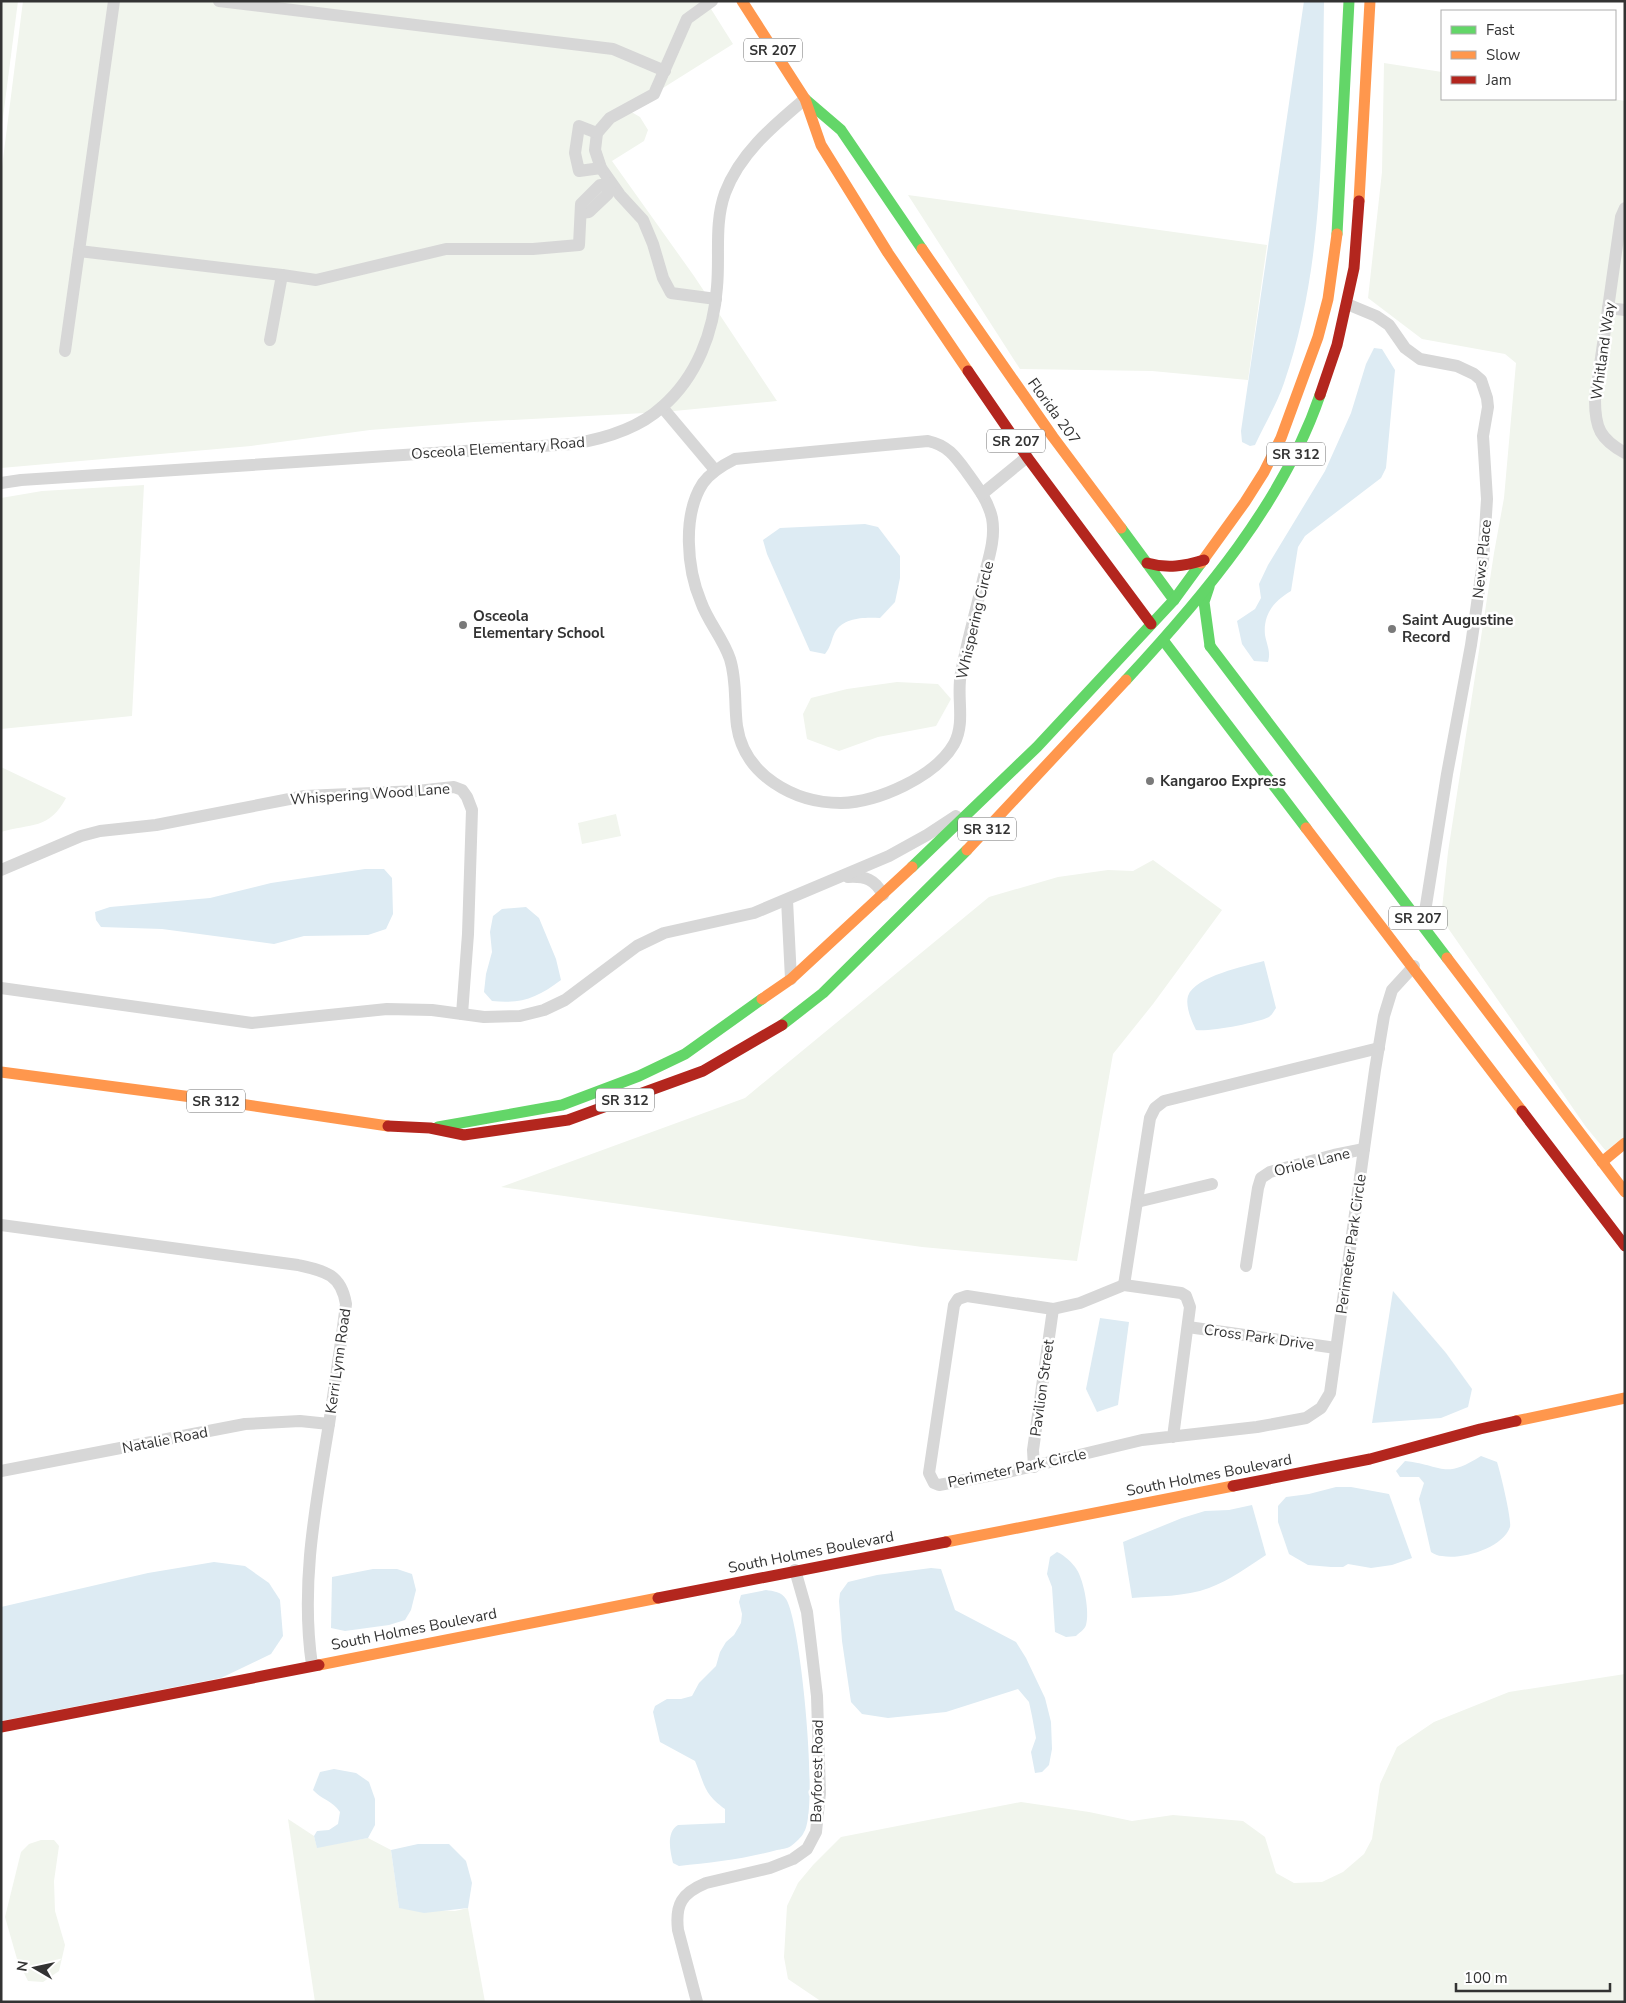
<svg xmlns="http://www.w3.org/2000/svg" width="1626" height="2003" viewBox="0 0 1626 2003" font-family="'Nunito Sans',sans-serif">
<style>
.green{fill:#f1f5ed}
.water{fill:#ddebf3}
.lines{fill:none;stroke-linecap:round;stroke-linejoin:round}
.street{stroke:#d7d7d7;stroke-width:12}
.fast{stroke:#63d668;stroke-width:11}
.slow{stroke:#ff974d;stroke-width:11}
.jam{stroke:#b3261e;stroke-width:11}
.poi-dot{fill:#7a7a7a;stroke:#fff;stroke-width:2}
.labels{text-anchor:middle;stroke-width:5;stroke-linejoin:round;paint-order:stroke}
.shield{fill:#fff;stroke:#707070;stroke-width:1}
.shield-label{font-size:14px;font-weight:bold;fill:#333}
.street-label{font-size:15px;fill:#333;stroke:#fff}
.poi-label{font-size:15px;font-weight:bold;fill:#333;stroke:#fff;text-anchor:start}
</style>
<rect width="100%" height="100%" fill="#fff"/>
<g class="green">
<path d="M 1,1 L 18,1 L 1,133 Z"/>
<path d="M 23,1 L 706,1 L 733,44 L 628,110 L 640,117 L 648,130 L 644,141 L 612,161 L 694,276 L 777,401 L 664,412 L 474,422 L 370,430 L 251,446 L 1,468 L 2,167 Z"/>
<path d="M 1384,63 L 1442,72 L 1442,99 L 1613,99 L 1625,101 L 1625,1136 L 1606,1151 L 1586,1127 L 1441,918 L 1448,852 L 1494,553 L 1504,498 L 1516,363 L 1505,354 L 1422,339 L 1368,298 L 1382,172 Z"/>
<path d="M 908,195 L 1267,245 L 1248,380 L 1152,371 L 1020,369 Z"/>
<path d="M 144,485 L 132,716 L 1,729 L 1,498 L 42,491 Z"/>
<path d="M 897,682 L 938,684 L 951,699 L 936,726 L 878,737 L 839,751 L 807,739 L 803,714 L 811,698 L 847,689 Z"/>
<path d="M 1,767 L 66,798 C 49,830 31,823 1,832 Z"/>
<path d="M 616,814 L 621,836 L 582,844 L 578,823 Z"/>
<path d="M 1153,860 L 1222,910 L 1153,1004 L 1113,1054 L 1077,1261 L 922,1247 L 501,1187 L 745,1098 L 989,897 L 1058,877 L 1108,870 L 1133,871 Z"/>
<path d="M 1625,1674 L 1625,2002 L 822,2002 L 788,1979 L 784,1957 L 787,1906 L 798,1883 L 813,1865 L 841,1837 L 1021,1802 L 1089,1812 L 1132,1821 L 1173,1815 L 1243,1821 L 1265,1837 L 1276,1873 L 1294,1883 L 1322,1882 L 1343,1872 L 1364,1854 L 1372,1839 L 1380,1784 L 1397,1747 L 1434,1722 L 1509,1692 Z"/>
<path d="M 288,1819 L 314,1836 L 317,1847 L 368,1838 L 391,1850 L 399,1908 L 455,1911 L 468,1908 L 485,2002 L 315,2002 Z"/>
<path d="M 41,1840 L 54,1840 L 59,1846 L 54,1881 L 55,1911 L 65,1945 L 59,1971 L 43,1982 L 28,1981 L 17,1959 L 5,1917 L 21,1852 L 29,1844 Z"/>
</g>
<g class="water">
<path d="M 1304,1 L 1324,1 C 1322,128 1326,262 1284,383 C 1277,404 1264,425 1255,445 L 1250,446 L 1242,442 L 1241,431 Z"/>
<path d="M 1374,348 L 1382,349 L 1395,370 L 1386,468 L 1381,478 L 1305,536 L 1298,547 L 1291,591 C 1274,601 1263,614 1265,635 C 1267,646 1271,651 1268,662 L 1254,661 L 1242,644 L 1237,621 L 1255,609 L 1261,598 L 1259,584 L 1268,565 L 1325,471 L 1351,413 L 1366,364 Z"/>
<path d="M 865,524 L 878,527 L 900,556 L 900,578 L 895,602 L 880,618 C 865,617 844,617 835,632 C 831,640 831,647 825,654 L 810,651 L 767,554 L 763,540 L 780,528 Z"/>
<path d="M 365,869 L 384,869 L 392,878 L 393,914 L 386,929 L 368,935 L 304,936 L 274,944 L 162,929 L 101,927 L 96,920 L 95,912 L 110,907 L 210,898 L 271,883 Z"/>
<path d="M 526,907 L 539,918 L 556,959 L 561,980 C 537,998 522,1004 492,1001 L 484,992 L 486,974 L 492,952 L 490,932 L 493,916 L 502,909 Z"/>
<path d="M 1264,961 L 1276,1008 C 1274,1011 1272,1015 1269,1017 C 1257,1023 1209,1032 1196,1030 C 1192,1022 1185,1006 1188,996 C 1195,976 1246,966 1264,961 Z"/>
<path d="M 1393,1291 L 1446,1353 L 1472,1389 L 1468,1407 L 1441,1418 L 1372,1423 Z"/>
<path d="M 1100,1318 L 1129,1322 L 1118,1405 L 1097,1412 L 1086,1389 Z"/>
<path d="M 1481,1456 L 1497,1462 C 1500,1471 1512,1520 1510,1527 C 1503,1548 1462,1560 1442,1556 C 1438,1556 1434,1554 1431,1552 L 1419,1499 L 1424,1483 L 1419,1477 L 1400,1477 L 1396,1471 L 1405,1461 C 1443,1465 1443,1480 1481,1456 Z"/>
<path d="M 1336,1487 L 1351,1487 L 1389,1494 L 1412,1558 L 1392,1565 L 1371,1568 L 1348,1564 L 1343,1567 L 1331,1567 L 1308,1565 L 1289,1554 L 1278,1522 L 1278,1506 L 1286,1497 L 1309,1494 Z"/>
<path d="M 1252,1505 L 1266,1555 C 1248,1567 1230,1580 1209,1588 C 1185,1597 1157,1596 1132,1598 L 1123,1542 L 1182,1518 L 1205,1511 L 1229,1510 Z"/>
<path d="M 1057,1552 C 1064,1555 1073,1563 1077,1570 C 1084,1581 1090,1613 1086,1625 C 1085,1629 1079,1633 1076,1636 L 1066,1637 L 1055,1632 L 1052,1587 L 1047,1574 L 1050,1557 Z"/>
<path d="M 214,1562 L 245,1566 L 269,1583 L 280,1600 L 283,1636 L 271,1654 L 221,1678 L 1,1721 L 1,1607 L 148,1573 Z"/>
<path d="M 931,1568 L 941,1569 L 955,1610 L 1016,1642 L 1026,1658 L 1045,1698 L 1051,1722 L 1052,1749 L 1049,1765 L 1042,1772 L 1035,1773 L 1031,1752 L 1036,1738 L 1032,1716 L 1029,1702 L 1018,1689 L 946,1712 L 888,1718 L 862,1714 L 851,1702 L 842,1641 L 839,1601 L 840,1593 L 848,1582 L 877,1575 Z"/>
<path d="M 373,1569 L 397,1569 L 412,1574 L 416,1590 L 411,1610 L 405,1620 L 389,1625 L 345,1631 L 331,1628 L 332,1577 Z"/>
<path d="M 766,1590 C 773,1591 782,1592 786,1599 C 801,1622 819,1811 804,1832 C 802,1837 795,1843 791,1846 C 787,1849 781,1849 777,1850 C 745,1859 711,1863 679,1866 L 673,1863 C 670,1851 666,1832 678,1825 L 725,1823 L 725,1809 C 703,1793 705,1785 695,1761 L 660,1742 L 653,1712 L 655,1706 L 667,1699 L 681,1699 L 692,1696 L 699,1683 L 716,1666 L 720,1652 L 726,1642 L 734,1635 L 741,1623 L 742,1614 L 739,1602 L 741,1595 Z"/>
<path d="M 334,1769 L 356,1773 L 369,1782 L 375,1799 L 375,1825 L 368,1838 L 317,1848 L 314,1836 L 317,1831 L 329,1830 L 338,1824 L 340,1812 C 332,1800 322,1800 313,1790 L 320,1772 Z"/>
<path d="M 418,1844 L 449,1844 L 466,1861 L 472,1883 L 468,1908 L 424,1913 L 399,1908 L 391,1850 Z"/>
</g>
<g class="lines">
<g class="street">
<path d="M 219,1 L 613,49 L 665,71"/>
<path d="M 712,1 L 687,19 L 654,94 L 610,118 L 597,133 L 595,150 L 601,168 L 620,195 L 643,220 L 653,244 L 663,278 L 671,293 L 716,299"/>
<path d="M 597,133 L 579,126 L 575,153 L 579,171 L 601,168"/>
<path d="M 1625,208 L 1621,217 L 1595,400 C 1595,428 1600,439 1625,453"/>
<path d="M 581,213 L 589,212 L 608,194 L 608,185"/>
<path d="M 79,251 L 282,275 L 270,340"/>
<path d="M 282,275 L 316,280 L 446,249 L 533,249 L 579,245 L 581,204 L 600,185 L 608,185 L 611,183"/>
<path d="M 1347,304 L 1376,316 L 1389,325 L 1405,348 L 1420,359 L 1457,366 L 1474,374 L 1481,380 L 1487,398 L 1488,407 L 1483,436 L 1487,499 L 1483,562 L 1471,645 L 1447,774 L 1423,924"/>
<path d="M 1608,308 L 1625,310"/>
<path d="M 65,351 L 114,1"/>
<path d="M 662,407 L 715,470"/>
<path d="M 928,441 C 947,445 955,456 966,471 C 976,485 988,500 992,518 C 996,539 988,560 983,580 C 976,611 967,642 961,673 C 956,696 966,722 954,744 C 935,777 878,802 841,803 C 794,803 744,775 737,726 C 734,703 737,681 730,659 C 723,638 708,622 701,602 C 687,569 682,515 703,483 C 711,472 723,465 735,459 Z"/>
<path d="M 1,483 L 21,480 L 572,444 C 603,439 638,429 662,407 C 697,377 714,331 717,287 C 720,255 714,224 725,193 C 740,153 773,126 805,99"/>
<path d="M 982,494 L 1027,457"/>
<path d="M 1,870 L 81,836 L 100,831 L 156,825 L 305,796 L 417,791 L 454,787 L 462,790 L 467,797 L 472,810 L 468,934 L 462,1014"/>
<path d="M 848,877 C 865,876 875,879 883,895"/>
<path d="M 787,900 L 791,979"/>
<path d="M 1,988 L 252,1023 L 387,1009 L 432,1010 L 484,1017 L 520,1016 L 544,1010 L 565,1000 L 637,946 L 664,933 L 754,913 L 889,856 L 927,835 L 956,816"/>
<path d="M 1137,1202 L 1212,1184"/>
<path d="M 1,1225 L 298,1265 C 325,1271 341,1274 346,1304 C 341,1344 335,1384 329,1424 C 316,1504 300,1583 312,1665"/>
<path d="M 1246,1266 L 1258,1188 L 1261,1178 L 1270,1172 L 1334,1155 L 1364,1149"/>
<path d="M 1124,1285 L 1150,1118 L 1155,1108 L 1164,1101 L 1379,1048"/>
<path d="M 1188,1327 L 1336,1348"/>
<path d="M 1173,1437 L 1190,1307 L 1186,1296 L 1181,1293 L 1124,1285 L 1080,1303 L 1053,1309 L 967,1296 L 958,1299 L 954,1305 L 929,1473 L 934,1483 L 939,1485 L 1004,1473 L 1142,1440 L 1257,1427 L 1306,1418 L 1321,1408 L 1330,1393 L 1375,1070 L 1384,1016 L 1392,990 L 1414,966"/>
<path d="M 1034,1467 L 1033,1450 L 1053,1309"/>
<path d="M 1,1471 L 245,1424 L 300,1421 L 329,1424"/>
<path d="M 697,2002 L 678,1930 C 675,1904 682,1893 706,1883 L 770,1868 L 793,1859 L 807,1849 L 816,1832 L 820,1793 L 817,1696 L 807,1612 L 795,1570"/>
</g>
<g class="fast">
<path d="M 806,100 L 841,130 L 922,249"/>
<path d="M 1337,234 L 1349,1"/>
<path d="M 1121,528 L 1174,600"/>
<path d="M 1209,587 L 1204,602 L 1210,646"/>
<path d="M 1163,640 L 1306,828"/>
<path d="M 1210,646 L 1447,958"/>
<path d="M 1126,680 C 1203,597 1283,503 1320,395"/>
<path d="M 912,867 L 1037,747 L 1174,600 L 1201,563"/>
<path d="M 782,1025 L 823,993 L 967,850"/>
<path d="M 438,1127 L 562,1105 L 639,1076 L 685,1054 L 762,999"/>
</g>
<g class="slow">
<path d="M 742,1 L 805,99 L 821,145 L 888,253 L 968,371"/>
<path d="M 1359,201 L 1370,1"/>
<path d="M 922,249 L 1053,437 L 1121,528"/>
<path d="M 1201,563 L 1245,502 L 1264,472 L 1281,438 L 1318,337 L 1328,299 L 1337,234"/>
<path d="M 1306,828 L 1522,1111"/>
<path d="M 967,850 L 1126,680"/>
<path d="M 1447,958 L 1625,1192"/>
<path d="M 762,999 L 791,979 L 912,867"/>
<path d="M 1,1072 L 207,1099 L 388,1126"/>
<path d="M 1602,1162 L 1625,1143"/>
<path d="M 1516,1421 L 1625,1398"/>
<path d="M 946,1542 L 1233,1486"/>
<path d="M 319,1665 L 658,1598"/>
</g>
<g class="jam">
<path d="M 968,371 L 1027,457 L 1151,624"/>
<path d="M 1320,395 L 1337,345 L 1354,268 L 1359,201"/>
<path d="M 1147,563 C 1168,569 1184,566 1204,560"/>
<path d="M 1522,1111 L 1625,1246"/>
<path d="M 388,1126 L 430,1128 L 464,1135 L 568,1120 L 703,1071 L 782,1025"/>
<path d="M 1233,1486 L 1370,1459 L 1480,1429 L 1516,1421"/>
<path d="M 658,1598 L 946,1542"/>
<path d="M 1,1727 L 319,1665"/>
</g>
</g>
<g class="poi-dot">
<circle cx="463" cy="625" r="5"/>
<circle cx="1392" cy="629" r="5"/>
<circle cx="1150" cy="781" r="5"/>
</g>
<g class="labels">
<g class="shield">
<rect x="744" y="38.5" width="58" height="23" rx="4"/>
<rect x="987" y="429.5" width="58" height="23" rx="4"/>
<rect x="1267" y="442.5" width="58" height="23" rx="4"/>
<rect x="958" y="817.5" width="58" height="23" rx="4"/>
<rect x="1389" y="906.5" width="58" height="23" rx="4"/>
<rect x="596" y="1088.5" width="58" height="23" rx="4"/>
<rect x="187" y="1089.5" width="58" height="23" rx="4"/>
</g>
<g class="shield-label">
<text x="773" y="55">SR 207</text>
<text x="1016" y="446">SR 207</text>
<text x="1296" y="459">SR 312</text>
<text x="987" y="834">SR 312</text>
<text x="1418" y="923">SR 207</text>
<text x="625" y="1105">SR 312</text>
<text x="216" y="1106">SR 312</text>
</g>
<g class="street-label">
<text transform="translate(1603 351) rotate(-82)" y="5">Whitland Way</text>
<text transform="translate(1054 411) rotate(54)" y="5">Florida 207</text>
<text transform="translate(498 448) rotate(-4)" y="5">Osceola Elementary Road</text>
<text transform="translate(1482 559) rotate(-84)" y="5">News Place</text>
<text transform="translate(975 620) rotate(-77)" y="5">Whispering Circle</text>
<text transform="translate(370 794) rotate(-4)" y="5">Whispering Wood Lane</text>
<text transform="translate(1312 1162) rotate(-14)" y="5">Oriole Lane</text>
<text transform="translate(1351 1244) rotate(-82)" y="5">Perimeter Park Circle</text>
<text transform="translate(1259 1337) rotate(8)" y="5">Cross Park Drive</text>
<text transform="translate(338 1361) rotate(-82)" y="5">Kerri Lynn Road</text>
<text transform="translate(1042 1388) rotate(-82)" y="5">Pavilion Street</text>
<text transform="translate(165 1440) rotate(-11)" y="5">Natalie Road</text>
<text transform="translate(1017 1468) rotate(-12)" y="5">Perimeter Park Circle</text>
<text transform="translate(1209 1475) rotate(-11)" y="5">South Holmes Boulevard</text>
<text transform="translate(811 1552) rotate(-11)" y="5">South Holmes Boulevard</text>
<text transform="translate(414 1629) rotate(-11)" y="5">South Holmes Boulevard</text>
<text transform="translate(817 1771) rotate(-89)" y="5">Bayforest Road</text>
</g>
<g class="poi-label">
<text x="473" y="621">Osceola<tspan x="473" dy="17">Elementary School</tspan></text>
<text x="1402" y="625">Saint Augustine<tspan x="1402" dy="17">Record</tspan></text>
<text x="1160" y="786">Kangaroo Express</text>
</g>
</g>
<rect width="1626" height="2003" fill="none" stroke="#333333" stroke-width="5"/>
<rect x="1441" y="10" width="175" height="90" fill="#ffffff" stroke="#adadad"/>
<rect x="1451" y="26" width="25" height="8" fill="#63d668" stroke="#adadad"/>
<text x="1486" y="35" font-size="15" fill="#333333">Fast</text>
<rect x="1451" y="51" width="25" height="8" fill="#ff974d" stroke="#adadad"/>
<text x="1486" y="60" font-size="15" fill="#333333">Slow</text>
<rect x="1451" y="76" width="25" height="8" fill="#b3261e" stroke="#adadad"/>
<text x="1486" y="85" font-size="15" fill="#333333">Jam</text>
<g transform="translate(35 1968) rotate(279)" stroke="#ffffff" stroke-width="4" paint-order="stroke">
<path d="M0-4L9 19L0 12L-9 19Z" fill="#333333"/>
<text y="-8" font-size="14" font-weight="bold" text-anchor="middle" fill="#333333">N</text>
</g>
<path d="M1456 1983v8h154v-8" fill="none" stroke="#333333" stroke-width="2.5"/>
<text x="1464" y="1983" font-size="15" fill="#333333" stroke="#ffffff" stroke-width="4" paint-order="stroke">100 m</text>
</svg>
